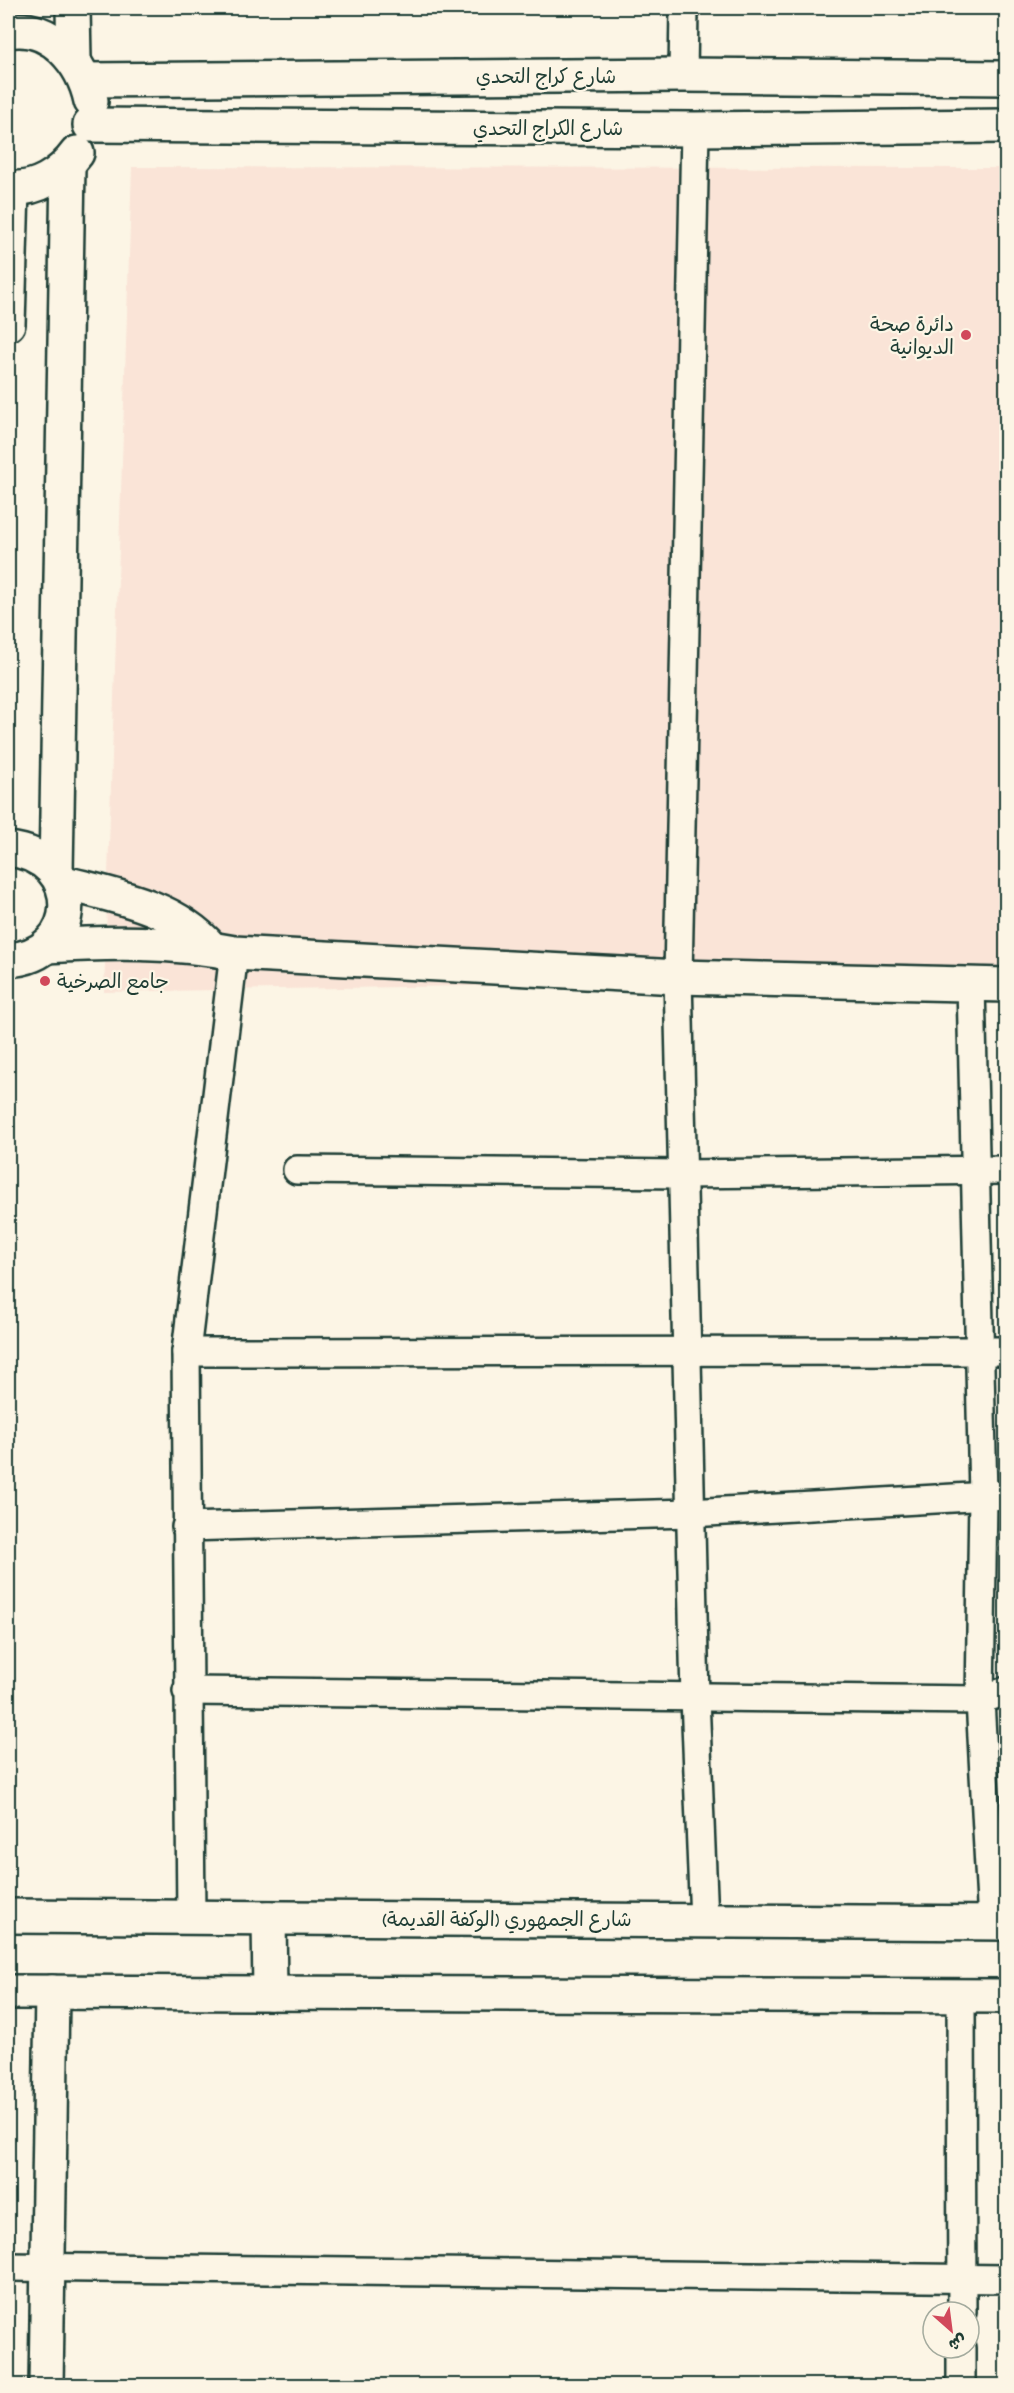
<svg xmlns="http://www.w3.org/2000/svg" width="1014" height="2393" viewBox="0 0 1014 2393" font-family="Dekko,'Playpen Sans Arabic',sans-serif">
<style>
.built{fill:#fae4d7}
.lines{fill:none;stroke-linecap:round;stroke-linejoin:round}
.street-casing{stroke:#1f3d34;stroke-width:32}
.secondary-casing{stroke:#1f3d34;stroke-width:38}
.street{stroke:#fcf5e5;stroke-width:27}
.secondary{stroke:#fcf5e5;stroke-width:33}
.poi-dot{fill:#d1495b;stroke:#fcf5e5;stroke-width:2}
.labels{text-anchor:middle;stroke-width:4.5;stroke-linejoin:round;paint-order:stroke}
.street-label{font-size:20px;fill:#1f3d34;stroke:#fcf5e5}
.poi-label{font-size:20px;fill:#1f3d34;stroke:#fcf5e5;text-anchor:end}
</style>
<rect width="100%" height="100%" fill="#fcf5e5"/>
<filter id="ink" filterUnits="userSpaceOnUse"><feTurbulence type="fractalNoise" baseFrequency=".0167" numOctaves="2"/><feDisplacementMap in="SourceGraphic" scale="12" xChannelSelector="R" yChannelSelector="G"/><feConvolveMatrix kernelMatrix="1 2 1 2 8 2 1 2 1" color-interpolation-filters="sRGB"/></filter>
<g filter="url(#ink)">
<path class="built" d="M 132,167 L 1006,168 L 1006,977 L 104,992 Z"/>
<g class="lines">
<defs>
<g id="street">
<path d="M 683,75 L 684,8"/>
<path d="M 695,129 L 678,977 L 695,1698 L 704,1921"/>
<path d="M 971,984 L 983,1496 L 980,1700 L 992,1923"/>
<path d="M 297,1170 L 681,1174 L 1006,1170"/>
<path d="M 186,1352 L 1006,1351"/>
<path d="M 186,1527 L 690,1513 L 1006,1495"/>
<path d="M 187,1691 L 980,1700 L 1006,1691"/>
<path d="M 191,1918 L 186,1352 L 234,953"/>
<path d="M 961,1996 L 962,2312"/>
<path d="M 8,2267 L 1006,2279"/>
<path d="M 961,2386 L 961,2348"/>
</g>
<g id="secondary">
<path d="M 73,8 L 74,60"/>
<path d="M 8,31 C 52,23 83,64 91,101"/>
<path d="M 86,80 L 683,75 L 1006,78"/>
<path d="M 90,125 L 695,129 L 1006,126"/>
<path d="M 8,188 C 36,191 61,175 77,153"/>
<path d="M 8,324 L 12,189"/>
<path d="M 8,849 C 87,857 83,956 8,960"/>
<path d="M 56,873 L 68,166"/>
<path d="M 61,882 C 114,896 173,905 211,948"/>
<path d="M 47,946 C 109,942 173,941 234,953 L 678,977 L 1006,985"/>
<path d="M 8,1916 L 1006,1923"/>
<path d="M 269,1918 L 270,1993"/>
<path d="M 8,1992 L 1006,1996"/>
<path d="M 46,2386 L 52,1992"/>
</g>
</defs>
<use href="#street" class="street-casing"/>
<use href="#secondary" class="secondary-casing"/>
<use href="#street" class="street"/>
<use href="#secondary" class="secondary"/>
</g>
</g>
<g class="poi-dot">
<circle cx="966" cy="335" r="6"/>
<circle cx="45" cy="981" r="6"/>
</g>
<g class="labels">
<g class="street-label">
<text x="546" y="83">شارع كراج التحدي</text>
<text x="548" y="135">شارع الكراج التحدي</text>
<text x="507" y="1926">شارع الجمهوري (الوكفة القديمة)</text>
</g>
<g class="poi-label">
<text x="954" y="331">دائرة صحة<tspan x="954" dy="23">الديوانية</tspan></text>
<text x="57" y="988" text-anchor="start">جامع الصرخية</text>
</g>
</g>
<rect width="1014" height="2393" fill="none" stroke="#fcf5e5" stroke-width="30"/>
<rect x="15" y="15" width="984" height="2363" fill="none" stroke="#1f3d34" stroke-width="2" filter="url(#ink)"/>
<g transform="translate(951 2330) rotate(152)"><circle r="28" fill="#fcf5e5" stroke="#a4ab9e" stroke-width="1.5"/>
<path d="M0-4.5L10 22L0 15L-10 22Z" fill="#d1495b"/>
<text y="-9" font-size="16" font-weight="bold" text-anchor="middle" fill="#1f3d34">ش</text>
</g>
</svg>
